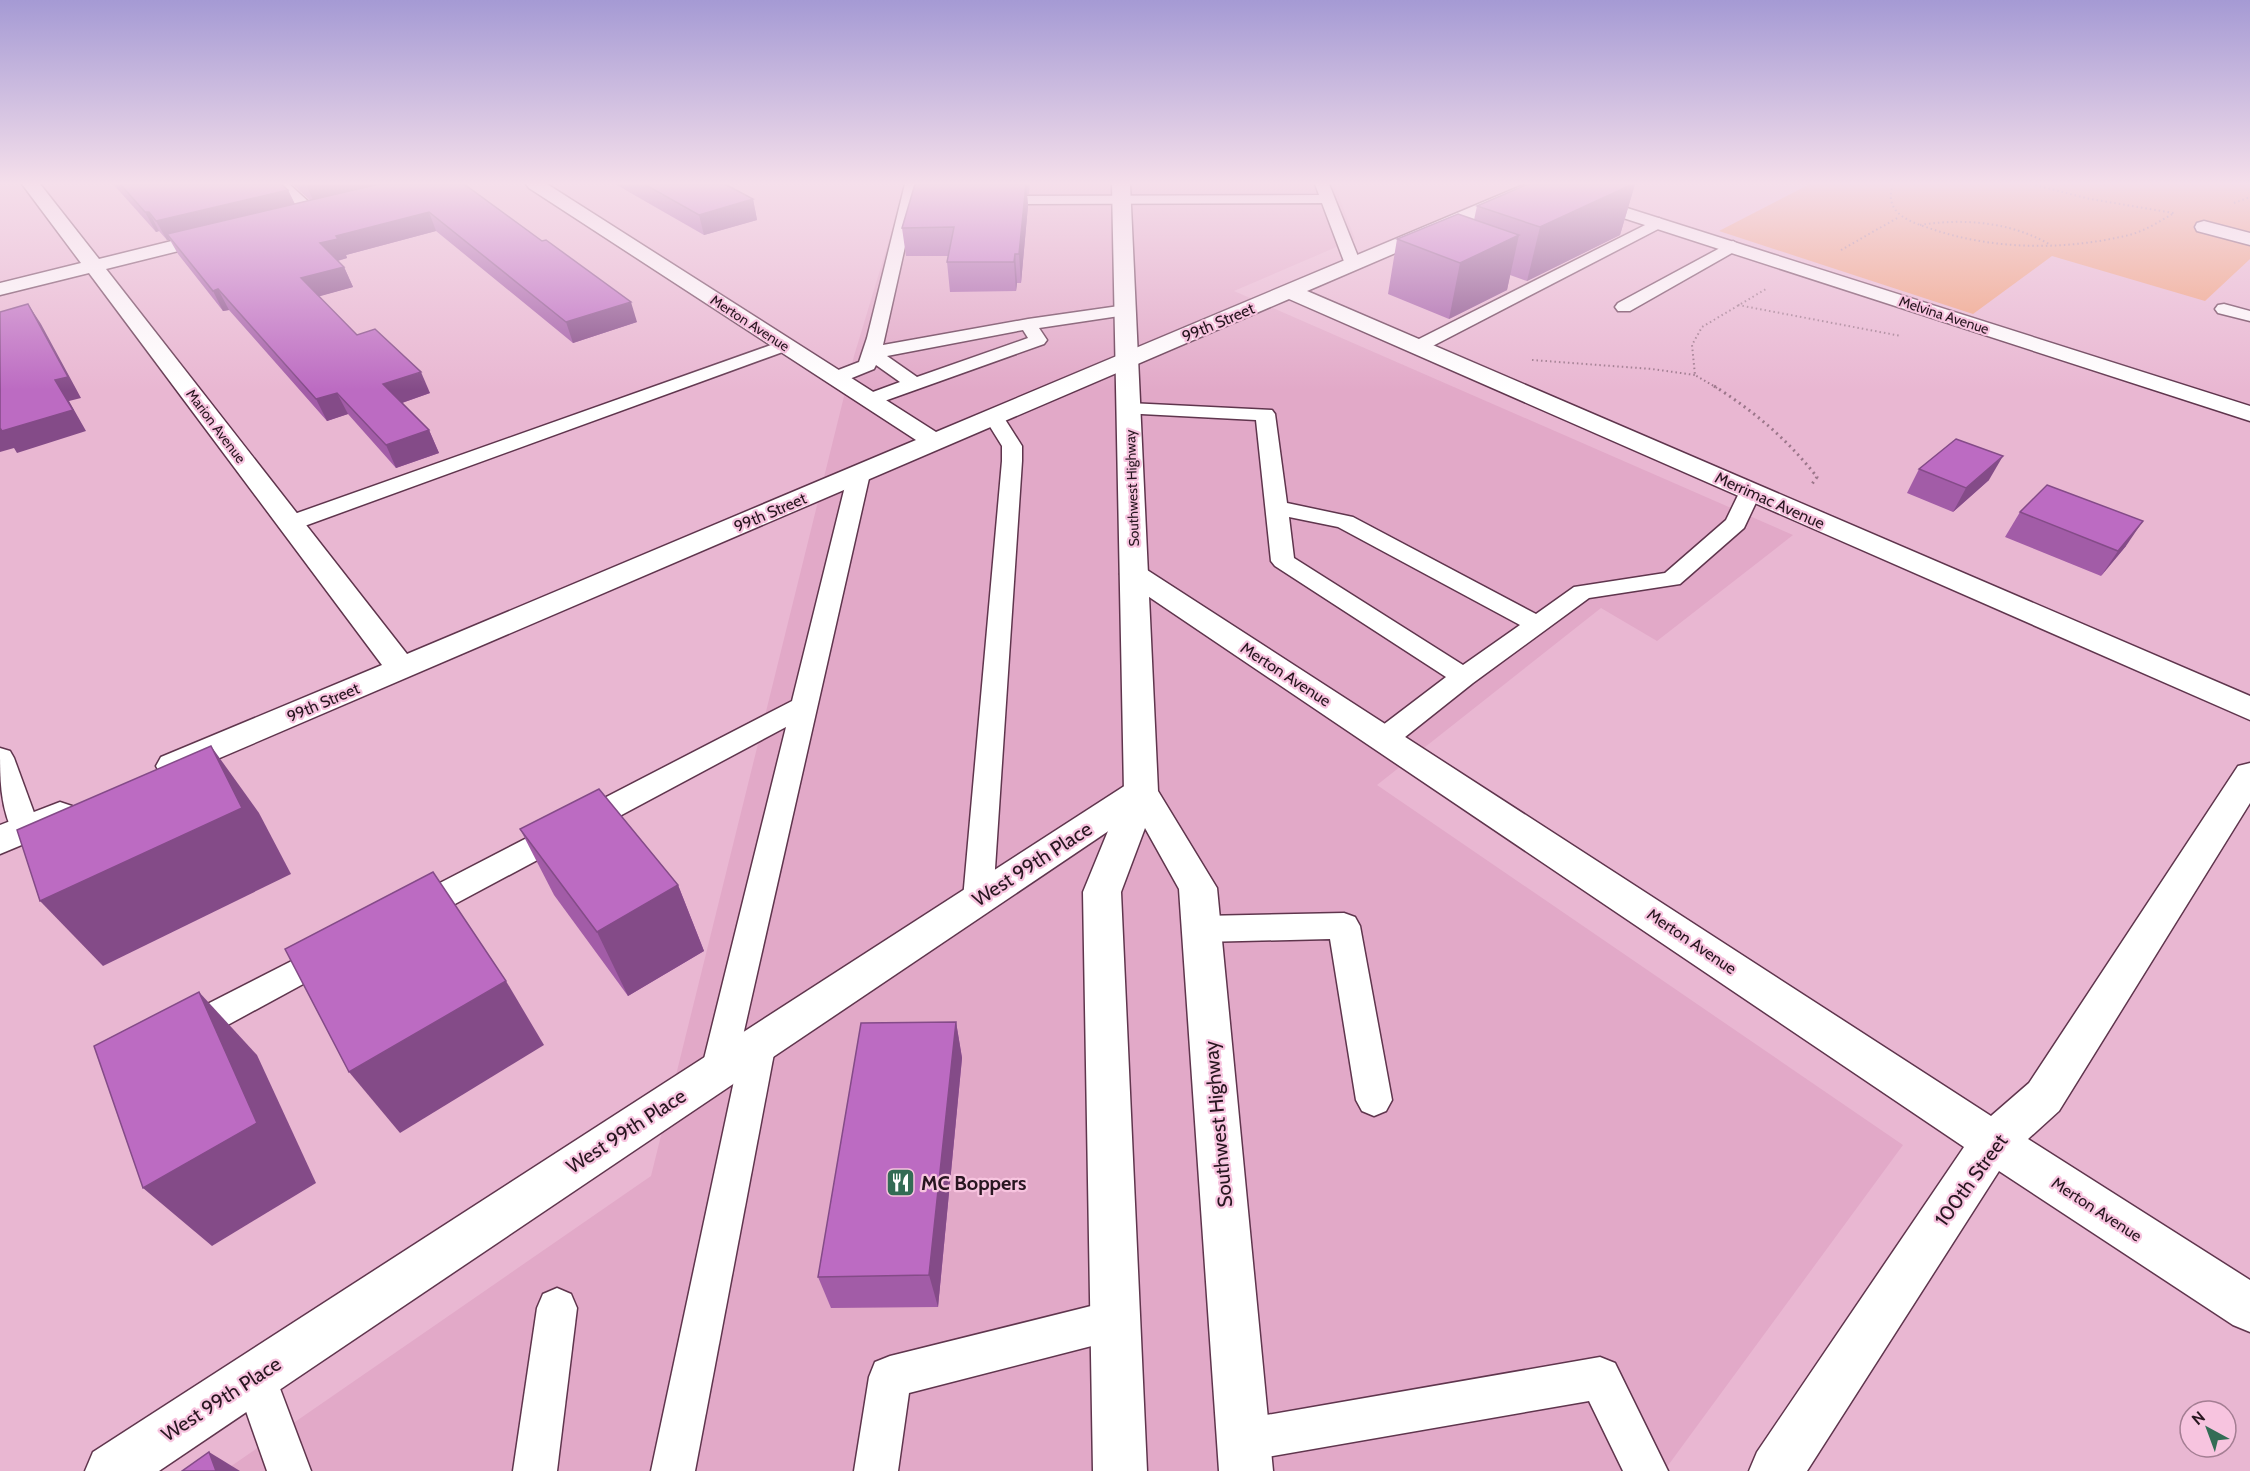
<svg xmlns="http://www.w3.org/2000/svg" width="2250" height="1471" viewBox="0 0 2250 1471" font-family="Cabin,sans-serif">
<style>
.built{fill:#e2a9c8}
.green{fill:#f09e79}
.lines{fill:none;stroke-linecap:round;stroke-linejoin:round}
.lane-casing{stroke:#5f354d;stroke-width:3}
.street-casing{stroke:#5f354d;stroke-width:3}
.primary-casing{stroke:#5f354d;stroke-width:3}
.path-far1{stroke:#9b768a;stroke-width:2;stroke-dasharray:1.5 3;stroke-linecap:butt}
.path{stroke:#9b768a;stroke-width:3;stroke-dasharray:2 4;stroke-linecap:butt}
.lane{fill:#fff;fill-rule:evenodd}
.street{fill:#fff;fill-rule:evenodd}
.primary{fill:#fff;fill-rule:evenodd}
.wall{fill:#a25ca7}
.shaded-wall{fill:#844b88}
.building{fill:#bc6bc2;stroke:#844b88;stroke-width:1.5}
.labels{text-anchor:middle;stroke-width:4.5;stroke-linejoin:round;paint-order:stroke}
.far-street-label{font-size:14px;fill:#281620;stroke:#f7c4df}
.street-label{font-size:16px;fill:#281620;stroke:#f7c4df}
.near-street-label{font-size:20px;fill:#281620;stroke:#f7c4df}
.near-poi-label{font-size:20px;font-weight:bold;fill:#281620;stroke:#f7c4df;text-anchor:start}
</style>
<rect width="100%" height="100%" fill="#e9b7d2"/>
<path class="built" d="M 906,184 L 1334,184 L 1355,239 L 1234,291 L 1793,535 L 1657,641 L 1601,608 L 1377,785 L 1903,1145 L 1664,1471 L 224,1471 L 651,1176 L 854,356 Z"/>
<path class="green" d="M 1810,184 L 2250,184 L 2250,259 L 2205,301 L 2052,256 L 1973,314 L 1719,231 Z"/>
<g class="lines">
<defs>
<g id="lane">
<path d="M 273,184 L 289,184 L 321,213 L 313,218 L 308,216 Z"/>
<path d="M 905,184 L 919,184 L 883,345 L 1028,319 L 1126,305 L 1132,306 L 1135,310 L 1132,314 L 1126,315 L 1039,328 L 1047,340 L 1044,344 L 876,404 L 862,404 L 859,400 L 862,396 L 900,382 L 876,365 L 874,369 L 842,382 L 828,382 L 826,378 L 828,374 L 859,362 L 867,338 ZM 1023,330 L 1028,338 L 917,377 L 887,356 Z"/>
<path d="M 1315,184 L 1329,184 L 1361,264 L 1359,267 L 1347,267 L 1345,264 L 1322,203 L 990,204 L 983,200 L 990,196 L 1319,195 Z"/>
<path d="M 1659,218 L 1667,223 L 1664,226 L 1423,351 L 1411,351 L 1408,347 L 1411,343 Z"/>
<path d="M 1733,241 L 1741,246 L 1739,249 L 1630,311 L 1618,311 L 1615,307 L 1618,303 Z"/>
<path d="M 2224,304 L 2250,311 L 2250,321 L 2218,313 L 2215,309 L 2218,305 Z"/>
<path d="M 785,340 L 791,341 L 794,345 L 791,349 L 299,528 L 291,530 L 283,528 L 280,523 L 283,518 Z"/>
<path d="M 1129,403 L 1272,410 L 1275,414 L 1287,503 L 1353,517 L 1536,614 L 1574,587 L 1665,573 L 1726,520 L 1742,487 L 1750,486 L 1758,487 L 1761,492 L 1744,528 L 1680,584 L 1589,598 L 1473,683 L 1395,745 L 1385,747 L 1375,745 L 1371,738 L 1375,731 L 1446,677 L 1275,566 L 1271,561 L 1256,420 L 1122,413 L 1119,409 L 1122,405 ZM 1289,517 L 1338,527 L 1520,625 L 1463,665 L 1294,558 Z"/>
<path d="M 994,411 L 1001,413 L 1022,446 L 1022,461 L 993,899 L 989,908 L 978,911 L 967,908 L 963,899 L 1002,461 L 1002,446 L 984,417 L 987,413 Z"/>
<path d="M 859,468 L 866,470 L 870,474 L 735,1071 L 730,1082 L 718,1086 L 706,1082 L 701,1071 L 786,727 L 427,919 L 416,922 L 405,919 L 401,910 L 405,901 L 792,701 L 848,474 L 852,470 Z"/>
<path d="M 0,748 L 10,751 L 14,758 L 40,829 L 35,837 L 25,840 L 15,837 C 0,808 0,780 0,748 Z"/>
<path d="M 1344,913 L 1355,917 L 1360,926 L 1392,1100 L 1386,1111 L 1374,1116 L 1362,1111 L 1356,1100 L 1330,939 L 1202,942 L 1191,938 L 1186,929 L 1191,920 L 1202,916 Z"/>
<path d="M 329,942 L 340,946 L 345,955 L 340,964 L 200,1040 L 188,1045 L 176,1040 L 171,1030 L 176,1020 Z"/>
<path d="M 759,1028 L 771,1033 L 776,1043 L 695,1471 L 651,1471 L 742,1043 L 747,1033 Z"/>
<path d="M 557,1288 L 571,1294 L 577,1308 L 557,1471 L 513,1471 L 537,1308 L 543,1294 Z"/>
<path d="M 1115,1300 L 1129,1306 L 1135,1320 L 1129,1334 L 1115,1340 L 909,1393 L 898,1471 L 854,1471 L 869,1377 L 875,1362 L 890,1356 Z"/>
<path d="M 255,1356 L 270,1362 L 311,1471 L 267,1471 L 234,1377 L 240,1362 Z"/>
<path d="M 1600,1357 L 1615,1363 L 1668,1471 L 1623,1471 L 1589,1401 L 1244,1461 L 1229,1455 L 1223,1440 L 1229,1425 L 1244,1419 Z"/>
</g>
<g id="street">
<path d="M 22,184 L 40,184 L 99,259 L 216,230 L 223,232 L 226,236 L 223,240 L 106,269 L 407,654 L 916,440 L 529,188 L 526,184 L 547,184 L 936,432 L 1526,184 L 1550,184 L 1547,188 L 1307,291 L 2250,696 L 2250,720 L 1289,299 L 173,778 L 161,775 L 156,766 L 161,757 L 382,665 L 89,273 L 0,295 L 0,283 L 81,263 Z"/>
<path d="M 1583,194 L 2250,406 L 2250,421 L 1577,203 L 1574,199 L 1577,195 Z"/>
<path d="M 2204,221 L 2250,233 L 2250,245 L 2197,231 L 2195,227 L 2197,223 Z"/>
<path d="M 1134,565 L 1144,568 L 1991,1116 L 2029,1083 L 2238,766 L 2250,763 L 2250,803 L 2059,1111 L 2028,1139 L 2250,1280 L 2250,1332 L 2233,1325 L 1999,1171 L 1807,1471 L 1749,1471 L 1757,1452 L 1964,1147 L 1124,580 L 1120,574 L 1124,568 Z"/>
<path d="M 1141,779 L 1153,783 L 1158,792 L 1153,801 L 159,1471 L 85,1471 L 93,1452 L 1129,783 Z"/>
<path d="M 60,802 L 72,806 L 78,815 L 72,824 L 0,854 L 0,825 Z"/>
</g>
<path id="primary" d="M 1112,184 L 1130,184 L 1158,791 L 1217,888 L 1273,1471 L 1219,1471 L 1179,889 L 1145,828 L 1121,892 L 1147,1471 L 1093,1471 L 1083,892 L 1124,792 Z"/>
</defs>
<use href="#lane" class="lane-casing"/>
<use href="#street" class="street-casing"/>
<use href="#primary" class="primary-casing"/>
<g class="path-far1">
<path d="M 1893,184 C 1884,210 1904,220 1926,227 C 1989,250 2063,251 2129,235 C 2145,231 2160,221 2174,213"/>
<path d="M 2031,184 L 2090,199 L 2174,213"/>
<path d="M 2234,203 L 2250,197"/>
<path d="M 1920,225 C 1964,218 2010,222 2049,244"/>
<path d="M 1841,250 L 1899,217"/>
<path d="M 1738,305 L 1901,336"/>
<path d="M 1532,360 L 1652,369 L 1695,375"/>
<path d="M 1717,388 L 1695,375 L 1692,345 L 1702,327 L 1766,289"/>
</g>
<path class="path" d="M 1714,386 C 1754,411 1788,440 1817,477 L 1812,484"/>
<use href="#lane" class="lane"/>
<use href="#street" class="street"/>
<use href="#primary" class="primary"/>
</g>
<g class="wall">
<path d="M 113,184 L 281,184 L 288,190 L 295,204 L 310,200 L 292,184 L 464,184 L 637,322 L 573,343 L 436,231 L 346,255 L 347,258 L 338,261 L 344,267 L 353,287 L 319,296 L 357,335 L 430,393 L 402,403 L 429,430 L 439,453 L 396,468 L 348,414 L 327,421 L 229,310 L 223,311 L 178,254 L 170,240 L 167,240 L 159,231 L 156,232 Z"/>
<path d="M 615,184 L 725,184 L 753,199 L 757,220 L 704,235 Z"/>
<path d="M 915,184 L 1030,184 L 1029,194 L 1027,194 L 1028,206 L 1021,283 L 1017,283 L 1016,291 L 950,292 L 947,262 L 949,256 L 906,256 L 902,228 Z"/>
<path d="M 1528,184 L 1635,184 L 1620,235 L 1527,281 L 1510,275 L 1507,290 L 1449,319 L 1388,294 L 1397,239 L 1474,220 L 1477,206 Z"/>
<path d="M 1919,469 L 1989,480 L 1953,512 L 1907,493 Z"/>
<path d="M 2020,512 L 2126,546 L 2101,576 L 2005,537 Z"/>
<path d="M 520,829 L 678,885 L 704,951 L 628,996 L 554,895 Z"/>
<path d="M 956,1022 L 962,1058 L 938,1307 L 831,1308 L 818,1277 Z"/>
</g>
<g class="shaded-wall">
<path d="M 315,184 L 401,184 L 315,205 L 307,186 Z"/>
<path d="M 1026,184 L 1028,206 L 1021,283 L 1019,254 Z"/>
<path d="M 1633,184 L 1635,184 L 1620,235 L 1527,281 L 1540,227 Z"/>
<path d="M 288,190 L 297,209 L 167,234 L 170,240 L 167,240 L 156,221 Z"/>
<path d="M 753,199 L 757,220 L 704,235 L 699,215 Z"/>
<path d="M 145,212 L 149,212 L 159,231 L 156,232 Z"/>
<path d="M 429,212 L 436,231 L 346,255 L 347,258 L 329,263 L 320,243 L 336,236 Z"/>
<path d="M 1519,235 L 1507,290 L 1449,319 L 1460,263 Z"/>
<path d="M 1015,254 L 1017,283 L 1016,291 L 1014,262 Z"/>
<path d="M 344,267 L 353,287 L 310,299 L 301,278 Z"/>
<path d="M 218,289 L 229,310 L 223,311 L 213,291 Z"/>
<path d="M 631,302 L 637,322 L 573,343 L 566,322 Z"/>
<path d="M 28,304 L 41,324 L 81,398 L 69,401 L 86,431 L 17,453 L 14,448 L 0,452 L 0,427 L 55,380 Z"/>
<path d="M 421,372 L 430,393 L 393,406 L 383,384 Z"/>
<path d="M 337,393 L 348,414 L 327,421 L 316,399 Z"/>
<path d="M 429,430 L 439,453 L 396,468 L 386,445 Z"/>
<path d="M 2003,456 L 1989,480 L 1953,512 L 1966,488 Z"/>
<path d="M 2143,521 L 2126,546 L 2101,576 L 2118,551 Z"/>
<path d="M 211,746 L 259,813 L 291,874 L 103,966 L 40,901 Z"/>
<path d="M 678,885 L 704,951 L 628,996 L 597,932 Z"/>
<path d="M 506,981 L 544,1045 L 400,1133 L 349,1072 Z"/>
<path d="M 199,992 L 257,1055 L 316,1183 L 212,1246 L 143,1188 Z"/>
<path d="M 956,1022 L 962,1058 L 938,1307 L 929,1275 Z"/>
<path d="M 209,1452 L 240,1471 L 216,1471 Z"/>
</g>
<g class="building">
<path d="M 120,184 L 281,184 L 288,190 L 156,221 L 149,212 L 145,212 Z"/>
<path d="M 379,184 L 464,184 L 542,241 L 546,240 L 631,302 L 566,322 L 429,212 L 336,236 L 338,239 L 320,243 L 344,267 L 301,278 L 357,335 L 375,329 L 421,372 L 383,384 L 429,430 L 386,445 L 337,393 L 316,399 L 218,289 L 213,291 L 167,234 Z"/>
<path d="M 644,184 L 725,184 L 753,199 L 699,215 Z"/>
<path d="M 915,184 L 1026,184 L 1019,254 L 1015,254 L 1014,262 L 947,262 L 954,227 L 902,228 Z"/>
<path d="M 1528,184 L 1633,184 L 1540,227 L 1477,206 Z"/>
<path d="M 1458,214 L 1519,235 L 1460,263 L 1397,239 Z"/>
<path d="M 28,304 L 68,377 L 55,380 L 73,410 L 2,431 L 0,428 L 0,312 Z"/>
<path d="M 1956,439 L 2003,456 L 1966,488 L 1919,469 Z"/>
<path d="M 2047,485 L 2143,521 L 2118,551 L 2020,512 Z"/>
<path d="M 211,746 L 242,808 L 40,901 L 17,830 Z"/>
<path d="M 599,789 L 678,885 L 597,932 L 520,829 Z"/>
<path d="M 433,872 L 506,981 L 349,1072 L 285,949 Z"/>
<path d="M 199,992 L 257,1123 L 143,1188 L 94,1046 Z"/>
<path d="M 956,1022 L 929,1275 L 818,1277 L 861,1023 Z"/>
<path d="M 209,1452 L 216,1471 L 182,1471 Z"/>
</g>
<linearGradient id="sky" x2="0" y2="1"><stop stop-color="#a59ad4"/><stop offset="0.47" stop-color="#f5dfeb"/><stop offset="1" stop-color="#f5dfeb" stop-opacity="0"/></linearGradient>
<rect width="2250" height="390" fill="url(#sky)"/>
<defs>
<symbol id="restaurant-square" viewBox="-11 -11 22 22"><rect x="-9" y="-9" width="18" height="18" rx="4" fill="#336c55" stroke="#f7c4df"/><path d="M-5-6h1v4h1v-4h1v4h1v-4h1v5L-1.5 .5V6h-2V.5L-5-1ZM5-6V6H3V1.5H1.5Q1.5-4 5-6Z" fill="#fff"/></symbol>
</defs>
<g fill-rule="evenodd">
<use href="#restaurant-square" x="884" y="1166" width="33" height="33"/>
</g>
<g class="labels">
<g class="far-street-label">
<text transform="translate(1944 315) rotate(18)" y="5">Melvina Avenue</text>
<text transform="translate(750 323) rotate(33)" y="5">Merton Avenue</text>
<text transform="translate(216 426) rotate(53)" y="5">Marion Avenue</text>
<text transform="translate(1132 488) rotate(-92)" y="5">Southwest Highway</text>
</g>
<g class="street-label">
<text transform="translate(1218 322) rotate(-23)" y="6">99th Street</text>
<text transform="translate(1770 500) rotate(24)" y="6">Merrimac Avenue</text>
<text transform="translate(770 512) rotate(-23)" y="6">99th Street</text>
<text transform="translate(1286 674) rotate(33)" y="6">Merton Avenue</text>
<text transform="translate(323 702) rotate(-23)" y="6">99th Street</text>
<text transform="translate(1692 941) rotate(34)" y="6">Merton Avenue</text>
<text transform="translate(2097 1209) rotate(33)" y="6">Merton Avenue</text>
</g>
<g class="near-street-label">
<text transform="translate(1032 864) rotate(-33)" y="7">West 99th Place</text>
<text transform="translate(1218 1124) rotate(-95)" y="7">Southwest Highway</text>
<text transform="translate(626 1131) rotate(-33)" y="7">West 99th Place</text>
<text transform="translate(1971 1180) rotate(-54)" y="7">100th Street</text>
<text transform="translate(221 1399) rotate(-33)" y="7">West 99th Place</text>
</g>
<g class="near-poi-label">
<text x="921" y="1190">MC Boppers</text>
</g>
</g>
<g transform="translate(2208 1429) rotate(319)"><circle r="28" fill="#f7c4df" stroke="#a47e93" stroke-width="1.5"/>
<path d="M0-4.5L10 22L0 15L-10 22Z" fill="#336c55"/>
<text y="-9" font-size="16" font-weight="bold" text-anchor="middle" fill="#281620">N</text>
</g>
</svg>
